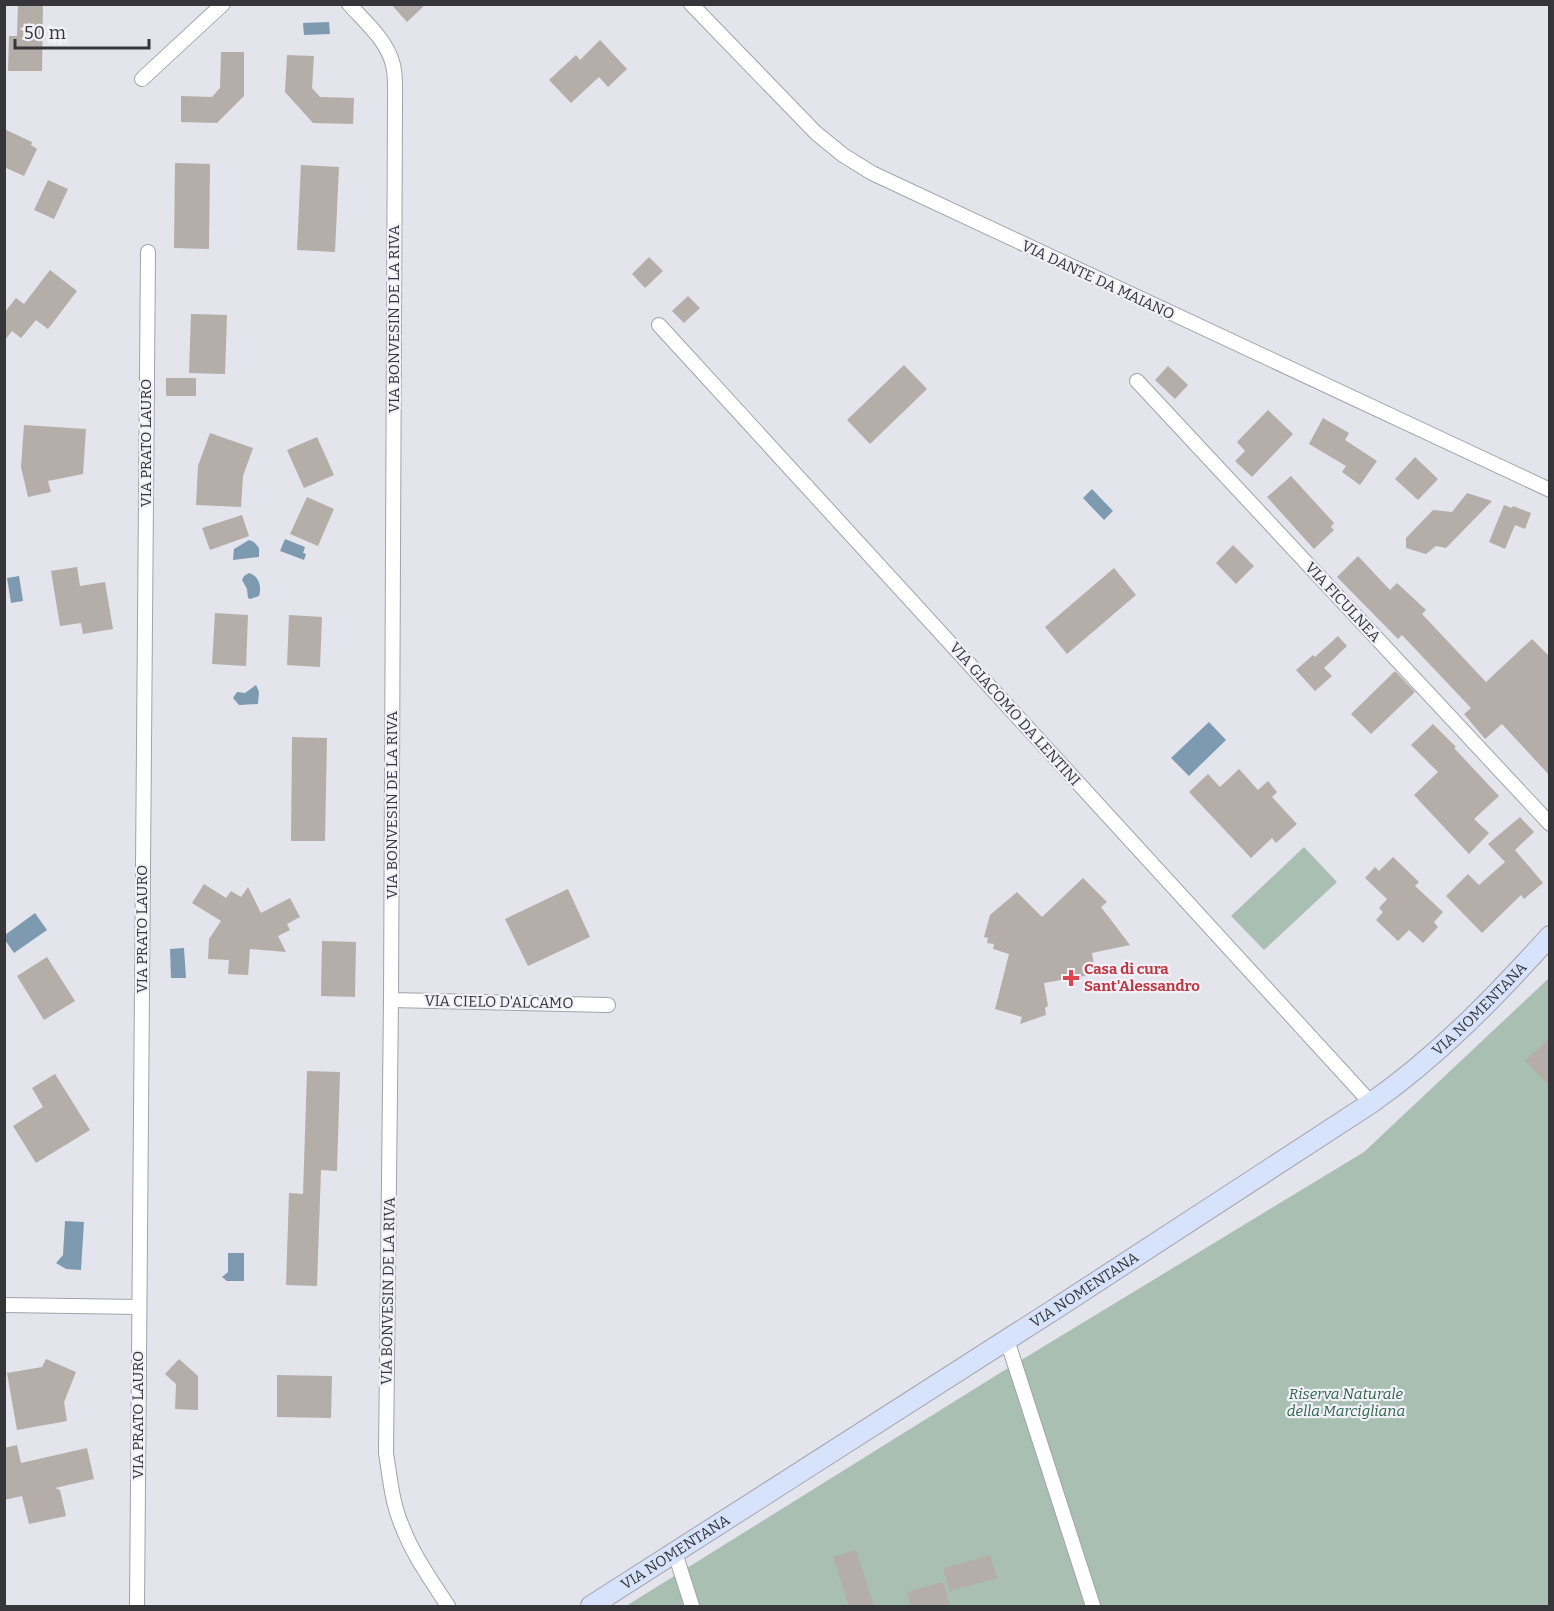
<svg xmlns="http://www.w3.org/2000/svg" width="1554" height="1611" viewBox="0 0 1554 1611" font-family="Bitter,serif">
<style>
.green{fill:#a9bfb1}
.water{fill:#7e9ab1}
.building{fill:#b5ada7}
.lines{fill:none;stroke-linecap:round;stroke-linejoin:round}
.minor-casing{stroke:#a3a2ab;stroke-width:16}
.secondary-casing{stroke:#a3a2ab;stroke-width:22}
.minor{stroke:#fff;stroke-width:14}
.secondary{stroke:#d6e3fa;stroke-width:20}
.health-dot{fill:#e0444e;stroke:#f2f1fa;stroke-width:2}
.labels{text-anchor:middle;stroke-width:4.5;stroke-linejoin:round;paint-order:stroke}
.street-label{font-size:15px;fill:#36363a;stroke:#f2f1fa}
.health-label{font-size:15px;font-weight:bold;fill:#be3a42;stroke:#f2f1fa;text-anchor:start}
.park-label{font-size:15px;font-style:italic;fill:#2f6546;stroke:#f2f1fa}
</style>
<rect width="100%" height="100%" fill="#e4e4ed"/>
<g class="green">
<path d="M 1304,847 L 1337,882 L 1264,950 L 1231,916 Z"/>
<path d="M 1549,978 L 1549,1606 L 626,1606 L 1000,1373 L 1364,1152 Z"/>
</g>
<g class="water">
<path d="M 329,22 L 330,34 L 304,35 L 303,23 Z"/>
<path d="M 1092,489 L 1113,511 L 1104,520 L 1083,498 Z"/>
<path d="M 285,539 L 305,547 L 303,553 L 306,554 L 304,560 L 280,551 Z"/>
<path d="M 249,540 L 254,542 L 259,548 L 259,557 L 233,560 L 234,549 Z"/>
<path d="M 249,573 C 259,576 262,587 259,596 L 250,599 L 248,598 L 247,589 L 242,580 L 244,576 Z"/>
<path d="M 19,576 L 23,601 L 11,603 L 7,578 Z"/>
<path d="M 256,685 L 259,692 L 258,704 L 239,705 L 233,698 L 237,692 L 245,693 Z"/>
<path d="M 1209,722 L 1226,740 L 1189,776 L 1171,758 Z"/>
<path d="M 35,913 L 47,930 L 14,953 L 5,940 L 5,935 Z"/>
<path d="M 184,948 L 186,978 L 171,978 L 170,949 Z"/>
<path d="M 65,1221 L 84,1222 L 81,1270 L 66,1269 L 56,1263 L 63,1255 Z"/>
<path d="M 228,1253 L 244,1253 L 244,1281 L 227,1281 L 222,1277 L 228,1272 Z"/>
</g>
<g class="building">
<path d="M 18,4 L 43,4 L 42,71 L 8,71 L 9,36 L 17,36 Z"/>
<path d="M 391,4 L 426,4 L 407,22 Z"/>
<path d="M 600,40 L 627,69 L 608,87 L 599,77 L 571,103 L 549,80 L 576,55 L 580,60 Z"/>
<path d="M 221,52 L 244,52 L 244,96 L 217,123 L 181,122 L 181,96 L 212,97 L 220,88 Z"/>
<path d="M 287,55 L 314,56 L 312,88 L 320,97 L 354,98 L 353,124 L 313,123 L 285,92 Z"/>
<path d="M 4,129 L 32,142 L 31,145 L 37,149 L 24,176 L 4,167 Z"/>
<path d="M 175,163 L 210,164 L 209,249 L 174,248 Z"/>
<path d="M 301,165 L 339,167 L 335,252 L 297,250 Z"/>
<path d="M 48,180 L 68,189 L 54,219 L 34,210 Z"/>
<path d="M 649,257 L 663,271 L 645,288 L 632,274 Z"/>
<path d="M 50,270 L 77,291 L 48,329 L 36,320 L 21,338 L 12,331 L 4,341 L 4,313 L 16,298 L 24,304 Z"/>
<path d="M 688,296 L 700,308 L 684,323 L 672,311 Z"/>
<path d="M 191,314 L 227,315 L 225,374 L 189,373 Z"/>
<path d="M 904,365 L 927,389 L 870,444 L 847,420 Z"/>
<path d="M 1168,366 L 1188,385 L 1175,399 L 1155,380 Z"/>
<rect x="166" y="378" width="30" height="18"/>
<path d="M 1268,410 L 1293,434 L 1252,477 L 1235,461 L 1245,451 L 1237,442 Z"/>
<path d="M 1323,418 L 1349,433 L 1345,440 L 1377,461 L 1360,485 L 1342,472 L 1346,466 L 1309,444 Z"/>
<path d="M 24,425 L 86,429 L 83,474 L 48,481 L 51,492 L 28,497 L 21,467 Z"/>
<path d="M 210,433 L 253,448 L 243,476 L 241,507 L 196,505 L 198,466 Z"/>
<path d="M 317,437 L 334,475 L 304,488 L 287,450 Z"/>
<path d="M 1415,457 L 1438,479 L 1418,500 L 1395,479 Z"/>
<path d="M 1291,476 L 1334,523 L 1331,527 L 1334,530 L 1314,549 L 1267,497 Z"/>
<path d="M 1467,493 L 1492,501 L 1446,548 L 1436,546 L 1426,554 L 1406,548 L 1406,538 L 1433,510 L 1452,512 Z"/>
<path d="M 307,497 L 334,509 L 318,546 L 290,534 Z"/>
<path d="M 1504,505 L 1512,508 L 1513,506 L 1531,513 L 1525,529 L 1515,525 L 1505,549 L 1489,542 Z"/>
<path d="M 242,515 L 249,536 L 210,550 L 202,528 Z"/>
<path d="M 1233,545 L 1254,566 L 1236,584 L 1216,563 Z"/>
<path d="M 1358,556 L 1390,590 L 1397,583 L 1426,610 L 1422,614 L 1486,682 L 1532,639 L 1550,657 L 1550,776 L 1502,724 L 1485,739 L 1464,714 L 1471,708 L 1402,635 L 1398,639 L 1337,577 Z"/>
<path d="M 77,567 L 80,586 L 105,582 L 113,629 L 83,634 L 81,623 L 60,626 L 51,571 Z"/>
<path d="M 1114,568 L 1136,595 L 1067,654 L 1045,627 Z"/>
<path d="M 215,613 L 248,615 L 246,666 L 212,664 Z"/>
<path d="M 289,615 L 322,617 L 320,667 L 287,665 Z"/>
<path d="M 1338,636 L 1347,646 L 1324,668 L 1332,676 L 1315,691 L 1296,670 L 1313,655 L 1315,657 Z"/>
<path d="M 1395,671 L 1415,692 L 1371,734 L 1351,714 Z"/>
<path d="M 1433,724 L 1456,747 L 1454,748 L 1499,796 L 1474,819 L 1489,833 L 1469,854 L 1414,795 L 1438,772 L 1411,745 Z"/>
<path d="M 292,737 L 327,738 L 325,841 L 291,841 Z"/>
<path d="M 1239,769 L 1258,790 L 1268,781 L 1277,792 L 1272,797 L 1297,824 L 1276,843 L 1272,838 L 1251,858 L 1189,792 L 1208,774 L 1220,787 Z"/>
<path d="M 1520,817 L 1534,832 L 1515,850 L 1543,883 L 1524,899 L 1521,895 L 1482,933 L 1446,896 L 1468,874 L 1479,885 L 1505,862 L 1488,844 Z"/>
<path d="M 1393,857 L 1419,882 L 1415,886 L 1443,912 L 1434,922 L 1438,927 L 1423,943 L 1409,930 L 1398,941 L 1376,920 L 1383,912 L 1379,908 L 1387,899 L 1365,878 L 1375,867 L 1379,871 Z"/>
<path d="M 1083,878 L 1107,902 L 1101,907 L 1130,945 L 1092,953 L 1095,974 L 1044,983 L 1048,1006 L 1045,1008 L 1046,1015 L 1020,1024 L 1022,1017 L 995,1009 L 1009,954 L 993,949 L 994,944 L 987,943 L 988,938 L 984,937 L 990,915 L 1017,892 L 1042,917 Z"/>
<path d="M 204,884 L 226,898 L 231,891 L 241,897 L 248,887 L 261,913 L 290,898 L 300,917 L 287,924 L 290,930 L 278,936 L 286,952 L 250,949 L 248,975 L 228,974 L 229,960 L 208,959 L 209,939 L 221,921 L 192,903 Z"/>
<path d="M 568,889 L 590,937 L 528,966 L 505,919 Z"/>
<path d="M 322,941 L 356,942 L 355,997 L 321,996 Z"/>
<path d="M 47,957 L 75,1001 L 44,1020 L 17,976 Z"/>
<path d="M 1550,1038 L 1550,1087 L 1525,1061 Z"/>
<path d="M 307,1071 L 340,1072 L 337,1171 L 321,1170 L 317,1286 L 286,1285 L 289,1193 L 303,1194 Z"/>
<path d="M 55,1074 L 90,1130 L 36,1163 L 13,1126 L 43,1107 L 32,1088 Z"/>
<path d="M 46,1359 L 76,1372 L 64,1402 L 67,1421 L 17,1430 L 7,1373 L 42,1367 Z"/>
<path d="M 179,1359 L 198,1376 L 198,1410 L 175,1409 L 176,1384 L 165,1374 Z"/>
<path d="M 277,1375 L 332,1376 L 331,1418 L 277,1417 Z"/>
<path d="M 17,1445 L 21,1463 L 87,1448 L 94,1479 L 55,1488 L 60,1490 L 66,1516 L 29,1524 L 22,1496 L 4,1500 L 4,1448 Z"/>
<path d="M 856,1550 L 874,1606 L 849,1606 L 833,1557 Z"/>
<path d="M 990,1555 L 997,1578 L 950,1591 L 943,1569 Z"/>
<path d="M 943,1582 L 950,1606 L 911,1606 L 907,1592 Z"/>
</g>
<g class="lines">
<defs>
<g id="minor">
<path d="M 349,4 C 365,22 387,40 393,65 C 396,77 395,90 395,102 L 391,1000 L 386,1453 C 390,1478 392,1503 402,1526 C 413,1555 431,1580 448,1606"/>
<path d="M 691,4 L 816,133 L 843,155 L 872,173 L 1550,490"/>
<path d="M 142,79 L 223,4"/>
<path d="M 659,325 L 1371,1103"/>
<path d="M 1137,381 L 1550,824"/>
<path d="M 391,1000 L 608,1005"/>
<path d="M 4,1305 L 139,1307"/>
<path d="M 1007,1340 L 1093,1606"/>
<path d="M 675,1553 L 692,1606"/>
<path d="M 137,1606 L 148,252"/>
</g>
<g id="secondary">
<path id="s1" d="M 591,1606 L 1055,1309 L 1371,1103 C 1438,1056 1495,997 1550,936"/>
</g>
</defs>
<use href="#minor" class="minor-casing"/>
<use href="#secondary" class="secondary-casing"/>
<use href="#minor" class="minor"/>
<use href="#secondary" class="secondary"/>
</g>
<path class="health-dot" d="M1068 969h6v6h6v6h-6v6h-6v-6h-6v-6h6z"/>
<g class="labels">
<g class="street-label">
<text transform="translate(1098 280) rotate(25)" y="5">VIA DANTE DA MAIANO</text>
<text transform="translate(394 319) rotate(-90)" y="5">VIA BONVESIN DE LA RIVA</text>
<text transform="translate(146 443) rotate(-90)" y="5">VIA PRATO LAURO</text>
<text transform="translate(1343 602) rotate(47)" y="5">VIA FICULNEA</text>
<text transform="translate(1015 714) rotate(48)" y="5">VIA GIACOMO DA LENTINI</text>
<text transform="translate(392 805) rotate(-90)" y="5">VIA BONVESIN DE LA RIVA</text>
<text transform="translate(142 929) rotate(-90)" y="5">VIA PRATO LAURO</text>
<text transform="translate(499 1002) rotate(1)" y="5">VIA CIELO D'ALCAMO</text>
<text dy="5" stroke="none"><textPath href="#s1" startOffset="1072">VIA NOMENTANA</textPath></text>
<text dy="5" stroke="none"><textPath href="#s1" startOffset="586">VIA NOMENTANA</textPath></text>
<text transform="translate(388 1291) rotate(-89)" y="5">VIA BONVESIN DE LA RIVA</text>
<text transform="translate(138 1415) rotate(-90)" y="5">VIA PRATO LAURO</text>
<text dy="5" stroke="none"><textPath href="#s1" startOffset="100">VIA NOMENTANA</textPath></text>
</g>
<g class="health-label">
<text x="1084" y="974">Casa di cura<tspan x="1084" dy="17">Sant'Alessandro</tspan></text>
</g>
<g class="park-label">
<text x="1346" y="1399">Riserva Naturale<tspan x="1346" dy="17">della Marcigliana</tspan></text>
</g>
</g>
<rect width="1554" height="1611" fill="none" stroke="#36363a" stroke-width="12"/>
<path d="M15 39v9h134v-9" fill="none" stroke="#36363a" stroke-width="3"/>
<text x="24" y="39" font-size="18" fill="#36363a" stroke="#f2f1fa" stroke-width="4.5" paint-order="stroke">50 m</text>
</svg>
